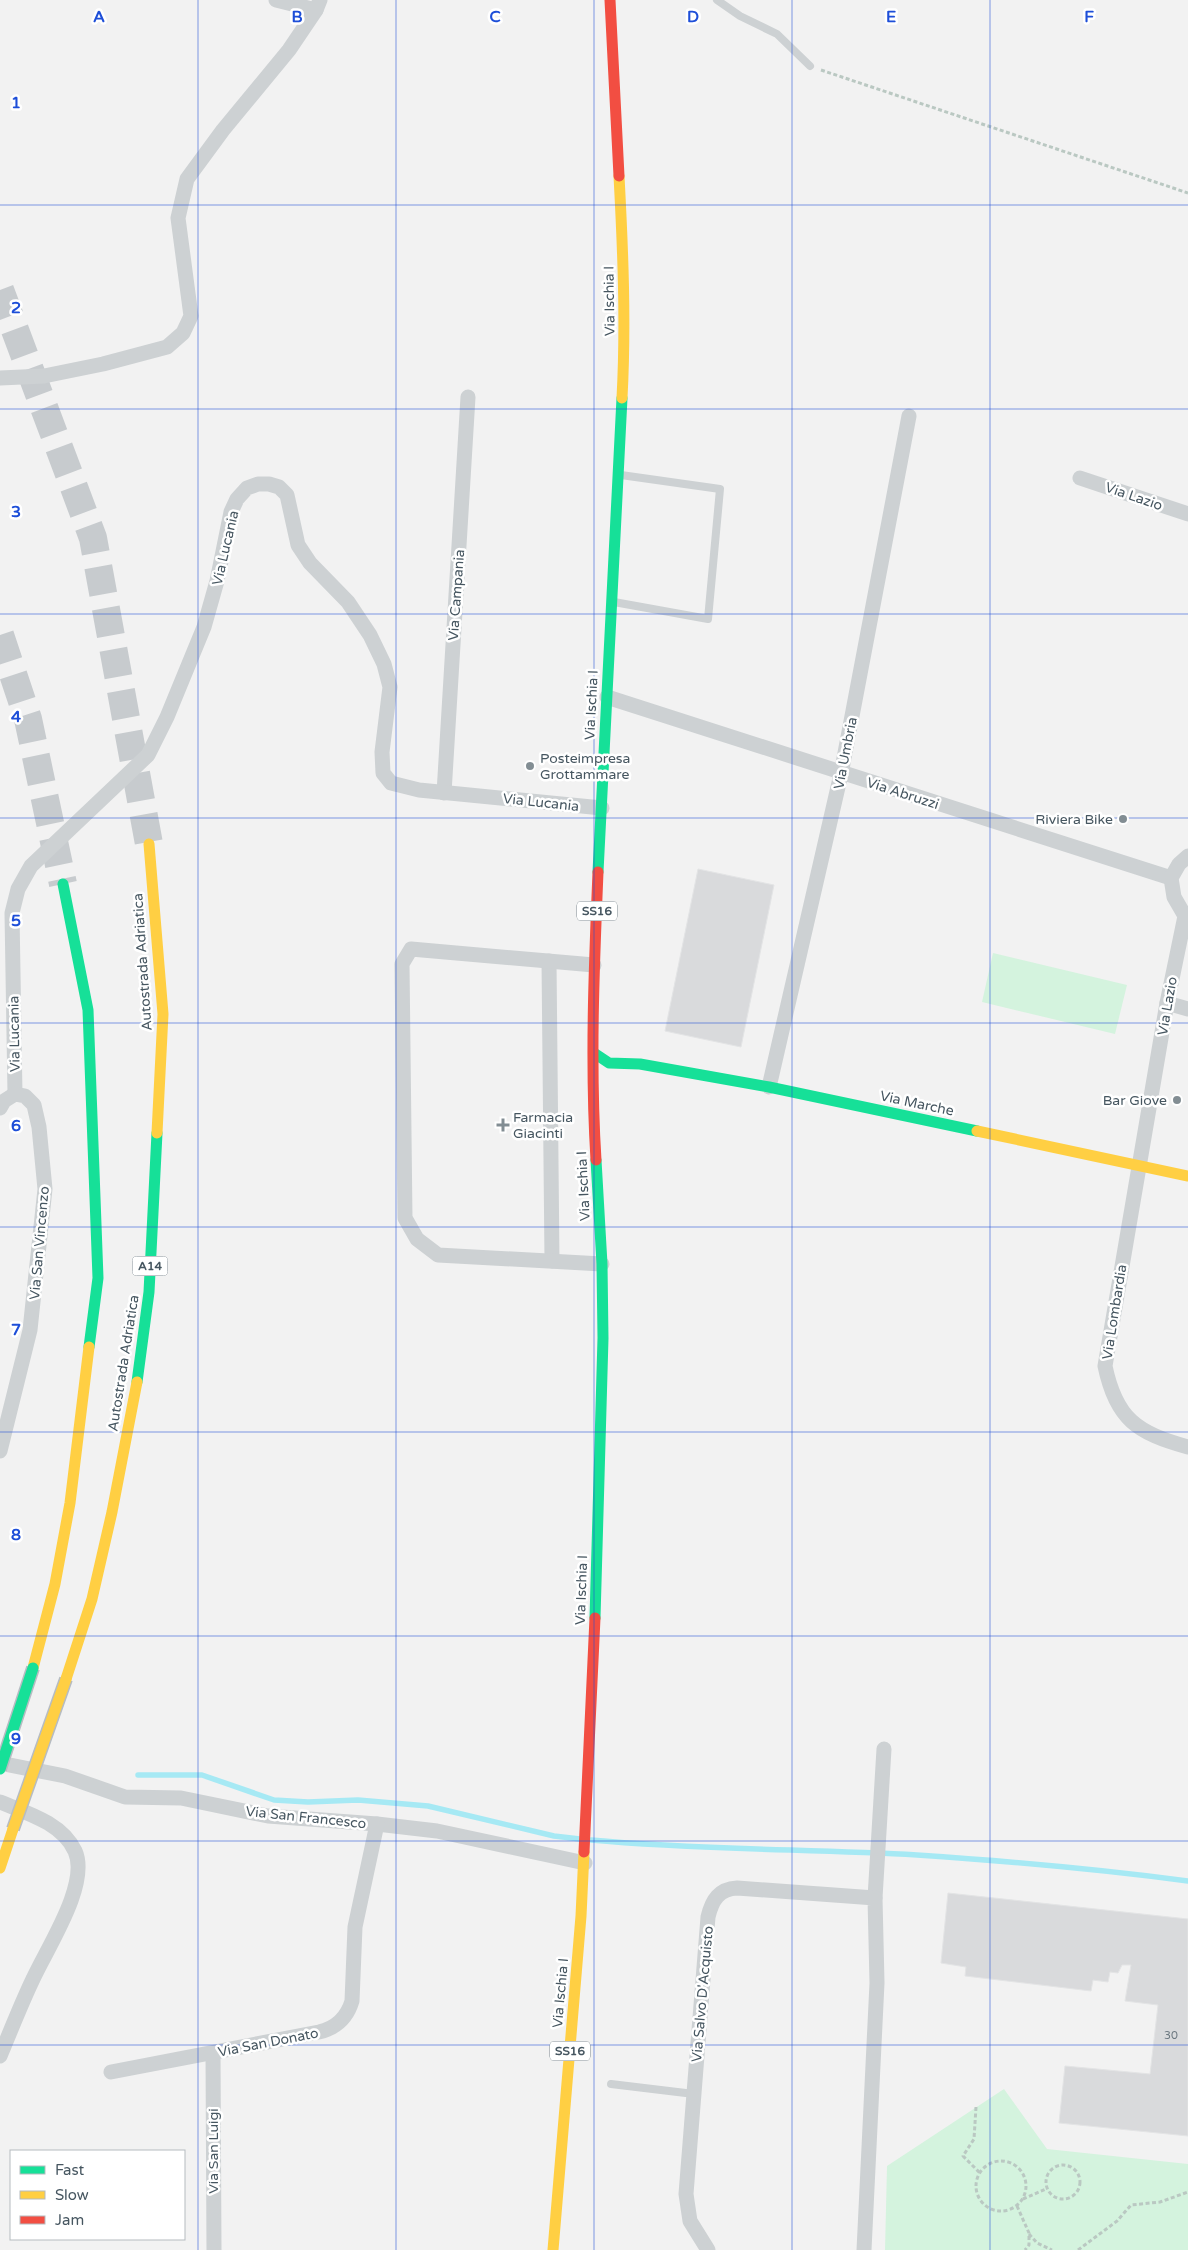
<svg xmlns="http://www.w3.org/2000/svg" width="1188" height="2250" viewBox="0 0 1188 2250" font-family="'Varela Round',sans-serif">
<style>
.green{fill:#d4f3de}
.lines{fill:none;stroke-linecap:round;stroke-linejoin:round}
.stream{stroke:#a6e9f4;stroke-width:5.5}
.building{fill:#d9dadc;stroke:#e3e4e5}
.highway-tunnel{stroke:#c7cbce;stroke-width:28;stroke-dasharray:28 14;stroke-linecap:butt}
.path{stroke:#bac8c2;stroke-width:3;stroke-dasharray:4 2.5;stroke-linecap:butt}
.lane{stroke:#cdd1d3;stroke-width:8}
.street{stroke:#cdd1d3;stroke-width:15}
.fast{stroke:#16e098;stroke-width:11}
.slow{stroke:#ffcf43;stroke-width:11}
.jam{stroke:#f24e42;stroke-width:11}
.fast-bridge-casing{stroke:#b6bcc2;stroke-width:14;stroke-linecap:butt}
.slow-bridge-casing{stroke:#b6bcc2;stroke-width:14;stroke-linecap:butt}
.fast-bridge{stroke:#16e098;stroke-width:11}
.slow-bridge{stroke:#ffcf43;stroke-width:11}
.grid{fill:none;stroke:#1d4ed8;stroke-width:1;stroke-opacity:0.55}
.poi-dot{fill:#828d93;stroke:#fff;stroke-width:2}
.labels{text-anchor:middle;stroke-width:5;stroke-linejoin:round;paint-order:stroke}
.number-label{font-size:11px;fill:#6c7880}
.shield{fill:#fff;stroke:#7e8990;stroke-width:1}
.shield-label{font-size:12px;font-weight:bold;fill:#465660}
.street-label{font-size:14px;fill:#465660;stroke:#fff}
.poi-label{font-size:14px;fill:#465660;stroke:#fff;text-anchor:start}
.grid-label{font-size:16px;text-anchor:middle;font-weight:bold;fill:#1d4ed8;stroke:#fff;stroke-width:5;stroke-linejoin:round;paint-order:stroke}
</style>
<rect width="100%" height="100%" fill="#f2f2f2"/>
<g class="green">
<path d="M 993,953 L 1127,985 L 1115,1034 L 982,1002 Z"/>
<path d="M 1004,2089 L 1047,2149 L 1188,2164 L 1188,2250 L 885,2250 L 887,2166 Z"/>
</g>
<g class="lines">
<g class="stream">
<path d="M 138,1775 L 202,1775 L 274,1800 L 308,1802 L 358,1800 L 428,1806 L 554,1836 L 580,1839"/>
<path d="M 591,1840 C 700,1850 808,1849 917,1855 C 1007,1861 1098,1869 1188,1881"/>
</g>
</g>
<g class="building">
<path d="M 698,869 L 774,885 L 741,1047 L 665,1031 Z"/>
<path d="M 948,1893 L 1188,1919 L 1188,2136 L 1059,2123 L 1065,2066 L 1150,2074 L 1158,2005 L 1125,2001 L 1131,1965 L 1122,1965 L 1118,1973 L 1110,1972 L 1108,1982 L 1093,1980 L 1091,1991 L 965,1976 L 966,1967 L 941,1963 Z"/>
</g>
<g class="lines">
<g class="highway-tunnel">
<path d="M 0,290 L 93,538 L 149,844"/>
<path d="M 0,635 L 28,719 L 63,884"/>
</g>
<g class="path">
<path d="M 821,70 L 1188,193"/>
<path d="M 976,2107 L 974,2139 L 963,2156 L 980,2173"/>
<circle cx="1001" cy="2186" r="25"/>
<circle cx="1063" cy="2182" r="17"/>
<path d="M 1023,2199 L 1046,2189"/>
<path d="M 1017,2206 L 1029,2233 L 1029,2245 L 1025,2250"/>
<path d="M 1029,2234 L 1037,2243 L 1052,2250"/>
<path d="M 1078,2250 L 1117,2221 L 1131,2205 L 1160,2202 L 1188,2192"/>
</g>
<g class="lane">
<path d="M 717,0 L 740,16 L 777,34 L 810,66"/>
<path d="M 614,602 L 708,619 L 720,489 L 621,475"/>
<path d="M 611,2084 L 694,2094"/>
</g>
<g class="street">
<path d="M 276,0 L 316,10"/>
<path d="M 0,378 L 44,376 L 103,364 L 167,347 L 183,333 L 191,316 L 178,218 L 187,179 L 223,130 L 289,50 L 316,10 L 320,0"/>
<path d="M 1080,478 L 1188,514"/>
<path d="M 607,697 L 1171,878"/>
<path d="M 444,793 L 468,397"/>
<path d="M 1188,856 L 1179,864 L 1171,878 L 1174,897 L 1185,916 L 1167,1003 L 1105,1366 C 1116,1419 1137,1433 1188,1447"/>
<path d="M 549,961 L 552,1261"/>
<path d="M 594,965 L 411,949 L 402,964 L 405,1218 L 417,1239 L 438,1255 L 602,1264"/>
<path d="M 1167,1003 L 1188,1009"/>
<path d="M 769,1087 L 841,774 L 909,416"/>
<path d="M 15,1094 L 12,913 L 18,889 L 31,866 L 148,755 L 167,717 L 204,627 L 217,581 L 231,512 L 237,499 L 247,488 L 258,484 L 269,484 L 279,487 L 287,495 L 298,545 L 310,563 L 348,602 L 370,635 L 384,664 L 390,687 L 382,752 L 383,773 L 391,783 L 419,790 L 602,808"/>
<path d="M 0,1108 L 4,1101 L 15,1094 L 25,1096 L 34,1105 L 39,1127 L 45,1189 L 30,1330 L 0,1451"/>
<path d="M 0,1763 L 65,1776 L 125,1797 L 181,1798 L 268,1816 L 377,1824 L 437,1831 L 585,1863"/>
<path d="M 0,1802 C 27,1813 62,1823 75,1851 C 90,1884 47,1948 33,1979 C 21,2004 11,2030 0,2056"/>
<path d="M 875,1898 L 884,1749"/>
<path d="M 213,2053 L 214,2250"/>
<path d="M 111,2072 L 319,2032 C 336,2028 347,2018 352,2001 L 355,1927 L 377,1824"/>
<path d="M 708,2250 L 690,2221 L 686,2194 L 708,1917 C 712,1900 719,1889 737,1888 L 875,1898 L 877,1983 L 864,2250"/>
</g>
<g class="fast">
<path d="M 598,872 L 622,398"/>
<path d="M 63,884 L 88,1010 L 98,1278 L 89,1347"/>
<path d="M 594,1053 L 609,1063 L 640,1064 L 769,1087 L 977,1131"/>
<path d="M 137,1382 L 149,1292 L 157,1133"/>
<path d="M 595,1618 L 603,1338 L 602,1264 L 596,1160"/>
</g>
<g class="slow">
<path d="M 619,176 C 623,251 626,324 622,398"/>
<path d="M 149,844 L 163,1014 L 157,1133"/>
<path d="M 977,1131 L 1188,1176"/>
<path d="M 33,1668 L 55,1584 L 70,1503 L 89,1347"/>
<path d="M 66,1679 L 92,1599 L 112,1512 L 137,1382"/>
<path d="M 0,1868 L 13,1829"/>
<path d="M 553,2250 L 581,1916 L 584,1852"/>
</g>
<g class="jam">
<path d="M 610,0 L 619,176"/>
<path d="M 596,1160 C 590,1064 594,968 598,872"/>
<path d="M 584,1852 L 595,1618"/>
</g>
<defs>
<path id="fast-bridge" d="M 0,1769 L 33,1668"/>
<path id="slow-bridge" d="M 13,1829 L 66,1679"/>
</defs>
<use href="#fast-bridge" class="fast-bridge-casing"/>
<use href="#slow-bridge" class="slow-bridge-casing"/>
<use href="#fast-bridge" class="fast-bridge"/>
<use href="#slow-bridge" class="slow-bridge"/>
</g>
<path class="grid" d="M 198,0 L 198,2250M 396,0 L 396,2250M 594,0 L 594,2250M 792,0 L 792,2250M 990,0 L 990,2250M 0,205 L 1188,205M 0,409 L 1188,409M 0,614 L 1188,614M 0,818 L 1188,818M 0,1023 L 1188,1023M 0,1227 L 1188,1227M 0,1432 L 1188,1432M 0,1636 L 1188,1636M 0,1841 L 1188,1841M 0,2045 L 1188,2045"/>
<g class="poi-dot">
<circle cx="530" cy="766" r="5"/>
<circle cx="1123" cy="819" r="5"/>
<circle cx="1177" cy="1100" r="5"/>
<path d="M500.5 1117.5h5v5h5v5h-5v5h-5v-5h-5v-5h5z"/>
</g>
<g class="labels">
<g class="number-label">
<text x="1171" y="2039">30</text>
</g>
<g class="shield">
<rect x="577" y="901.5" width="40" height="19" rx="4"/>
<rect x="132.5" y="1256.5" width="35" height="19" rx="4"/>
<rect x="550" y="2041.5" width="40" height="19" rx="4"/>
</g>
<g class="shield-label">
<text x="597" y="915">SS16</text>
<text x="150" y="1270">A14</text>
<text x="570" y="2055">SS16</text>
</g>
<g class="street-label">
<text transform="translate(609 301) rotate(-91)" y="5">Via Ischia I</text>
<text transform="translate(1134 496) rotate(19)" y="5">Via Lazio</text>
<text transform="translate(225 548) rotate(-77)" y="5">Via Lucania</text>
<text transform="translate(456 595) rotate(-86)" y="5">Via Campania</text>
<text transform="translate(591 705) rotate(-87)" y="5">Via Ischia I</text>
<text transform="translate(845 753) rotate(-79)" y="5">Via Umbria</text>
<text transform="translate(903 793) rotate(18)" y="5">Via Abruzzi</text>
<text transform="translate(541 802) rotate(6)" y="5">Via Lucania</text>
<text transform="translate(142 962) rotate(-94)" y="5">Autostrada Adriatica</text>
<text transform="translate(1167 1006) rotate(-80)" y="5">Via Lazio</text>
<text transform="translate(14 1034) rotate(-91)" y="5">Via Lucania</text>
<text transform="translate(917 1103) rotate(12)" y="5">Via Marche</text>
<text transform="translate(583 1186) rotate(-93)" y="5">Via Ischia I</text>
<text transform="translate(39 1243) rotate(-85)" y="5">Via San Vincenzo</text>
<text transform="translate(1114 1312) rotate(-81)" y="5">Via Lombardia</text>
<text transform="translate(123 1363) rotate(-81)" y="5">Autostrada Adriatica</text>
<text transform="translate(581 1590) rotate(-88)" y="5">Via Ischia I</text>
<text transform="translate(306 1817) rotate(6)" y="5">Via San Francesco</text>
<text transform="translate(560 1993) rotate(-85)" y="5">Via Ischia I</text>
<text transform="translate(702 1994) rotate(-85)" y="5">Via Salvo D'Acquisto</text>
<text transform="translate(268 2042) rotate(-11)" y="5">Via San Donato</text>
<text transform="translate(213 2151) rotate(-90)" y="5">Via San Luigi</text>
</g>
<g class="poi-label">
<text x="540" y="763">Posteimpresa<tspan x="540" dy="16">Grottammare</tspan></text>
<text x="1113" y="824" text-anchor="end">Riviera Bike</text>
<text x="1167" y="1105" text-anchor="end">Bar Giove</text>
<text x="513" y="1122">Farmacia<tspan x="513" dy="16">Giacinti</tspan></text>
</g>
</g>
<g class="grid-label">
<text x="99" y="22">A</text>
<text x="297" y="22">B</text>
<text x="495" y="22">C</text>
<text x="693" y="22">D</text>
<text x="891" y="22">E</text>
<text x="1089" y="22">F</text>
<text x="16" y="108">1</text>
<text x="16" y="313">2</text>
<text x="16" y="517">3</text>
<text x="16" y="722">4</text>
<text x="16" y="926">5</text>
<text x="16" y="1131">6</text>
<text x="16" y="1335">7</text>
<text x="16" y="1540">8</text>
<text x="16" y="1744">9</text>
</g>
<rect x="10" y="2150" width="175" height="90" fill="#ffffff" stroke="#b5bbbf"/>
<rect x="20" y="2166" width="25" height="8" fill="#16e098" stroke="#b5bbbf"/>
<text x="55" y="2175" font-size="15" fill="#465660">Fast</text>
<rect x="20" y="2191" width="25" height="8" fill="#ffcf43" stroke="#b5bbbf"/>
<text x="55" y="2200" font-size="15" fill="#465660">Slow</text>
<rect x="20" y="2216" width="25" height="8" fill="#f24e42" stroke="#b5bbbf"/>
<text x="55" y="2225" font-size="15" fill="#465660">Jam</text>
</svg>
